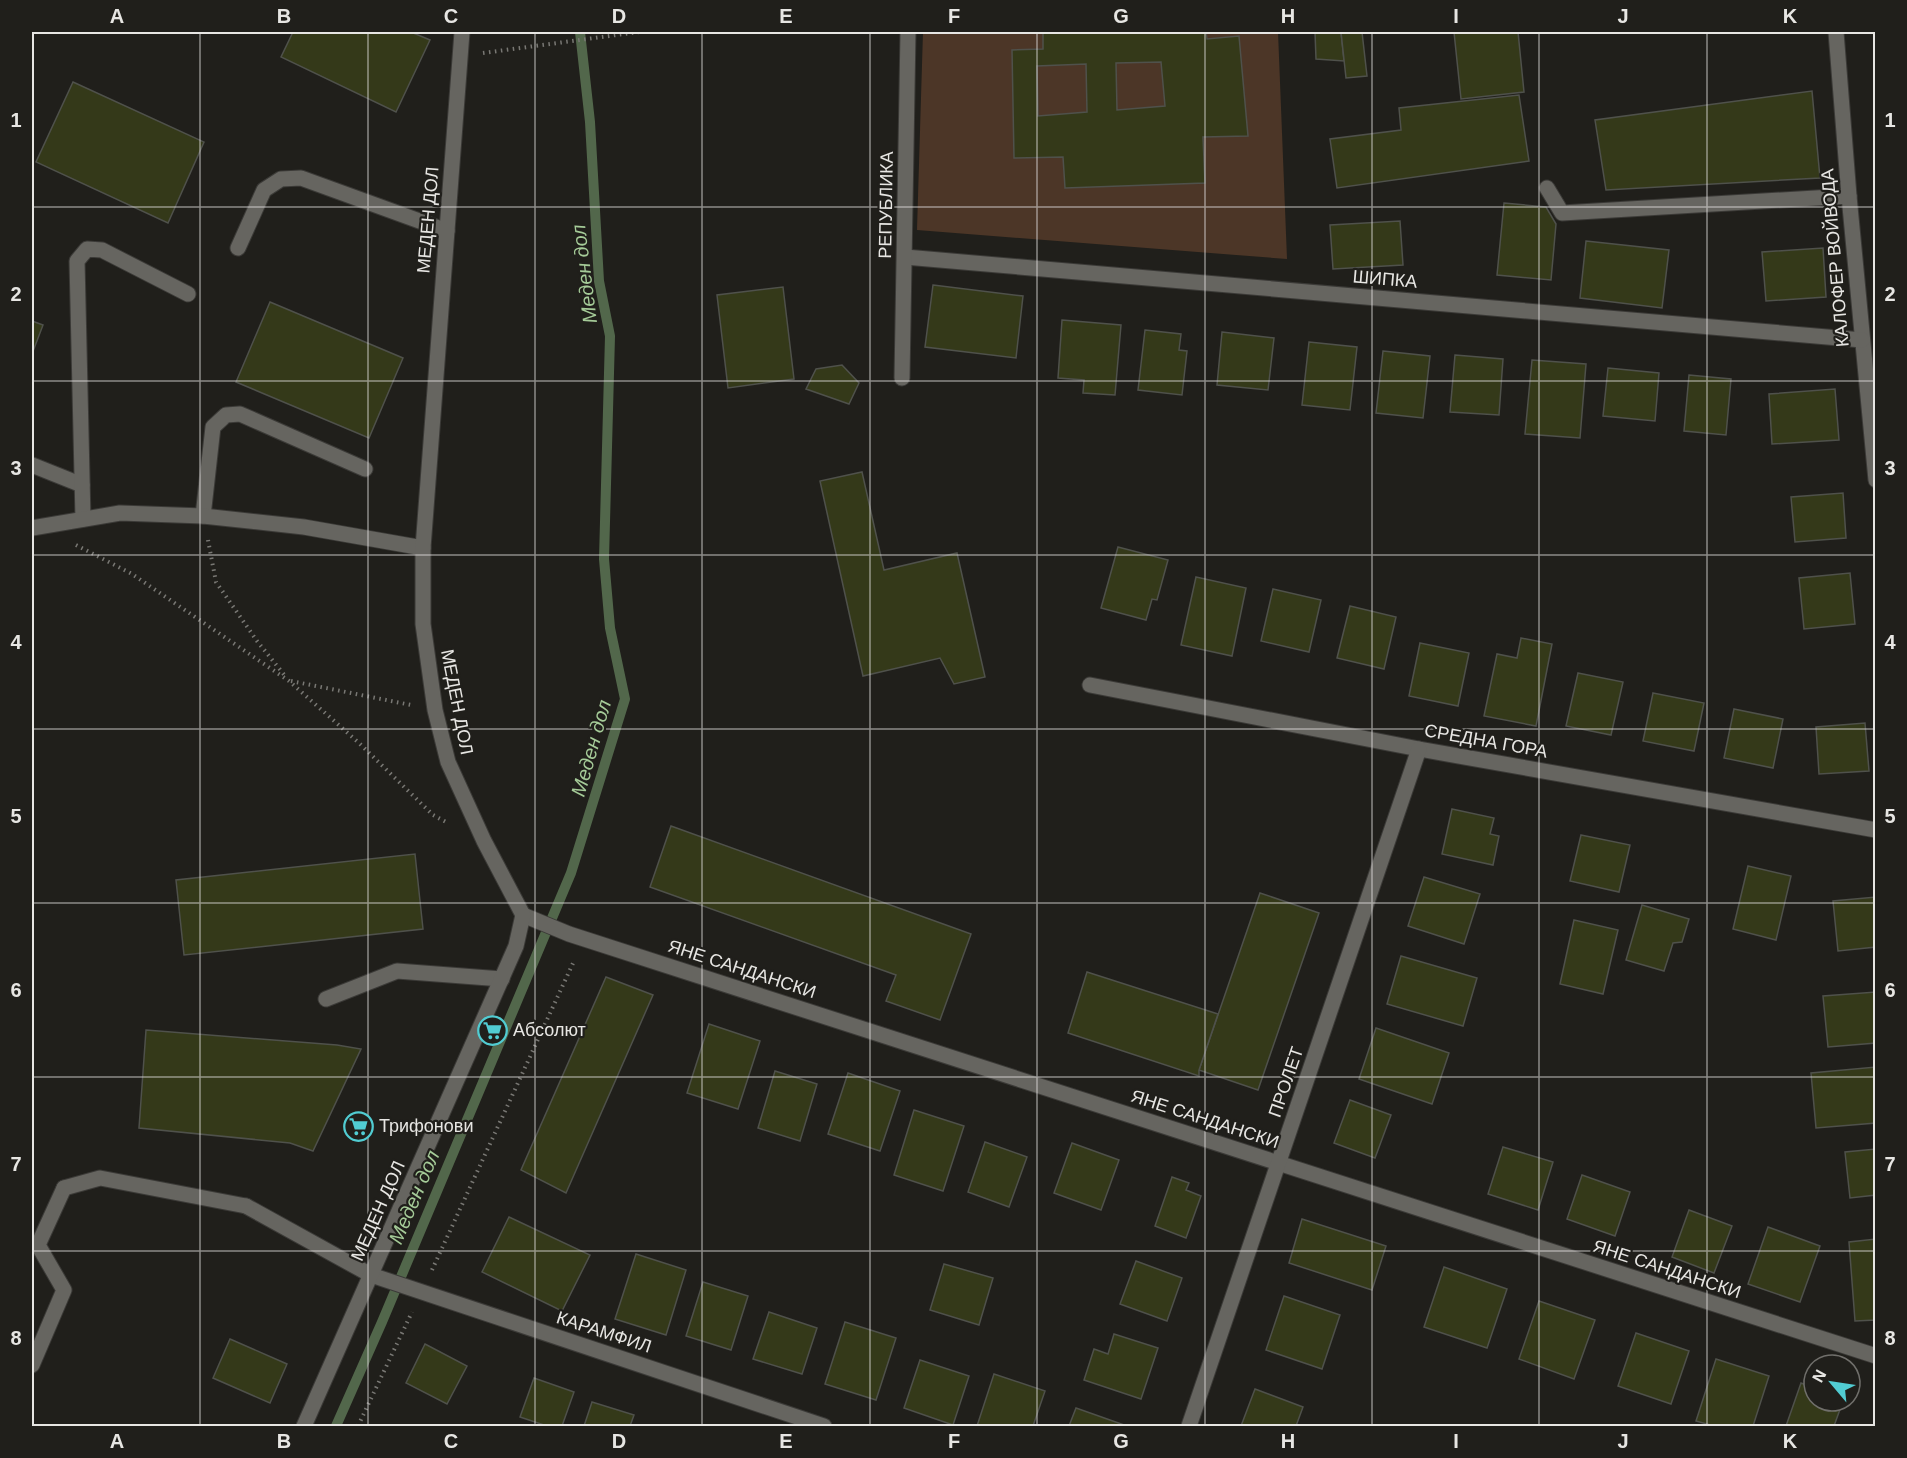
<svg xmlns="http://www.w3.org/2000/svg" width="1907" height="1458" viewBox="0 0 1907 1458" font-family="Arial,sans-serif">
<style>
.green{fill:#4c3627}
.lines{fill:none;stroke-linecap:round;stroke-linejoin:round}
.stream{stroke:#52674b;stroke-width:10}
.building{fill:#343919;stroke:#4f514b;stroke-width:1.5;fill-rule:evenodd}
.service-casing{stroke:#3b3a37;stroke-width:17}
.minor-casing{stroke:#3b3a37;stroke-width:17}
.path{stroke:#797874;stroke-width:4;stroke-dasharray:1.5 4.5;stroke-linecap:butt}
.service{stroke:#666560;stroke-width:15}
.minor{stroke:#666560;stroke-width:15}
.grid{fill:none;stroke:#e7e6e3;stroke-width:1.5;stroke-opacity:0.55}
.labels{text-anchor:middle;stroke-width:4.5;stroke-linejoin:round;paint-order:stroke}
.street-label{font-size:18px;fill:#e7e6e3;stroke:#201f1b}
.poi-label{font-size:18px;fill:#e7e6e3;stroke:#201f1b;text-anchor:start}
.water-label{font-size:20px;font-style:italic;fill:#a5cb98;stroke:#201f1b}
.neatline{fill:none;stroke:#e7e6e3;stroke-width:2}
.grid-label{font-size:20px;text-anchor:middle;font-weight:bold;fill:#e7e6e3}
</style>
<rect width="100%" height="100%" fill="#201f1b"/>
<path class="green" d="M 923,32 L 1278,32 L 1287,259 L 917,230 Z"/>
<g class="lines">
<path class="stream" d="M 336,1426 L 382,1322 L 571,873 L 625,699 L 610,628 L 604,559 L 610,336 L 599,281 L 590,122 L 580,32"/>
</g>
<g class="building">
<path d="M 293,32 L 411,32 L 430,40 L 396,112 L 281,57 Z"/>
<path d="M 1043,32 L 1206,32 L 1207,39 L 1239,36 L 1248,136 L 1203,137 L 1205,183 L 1065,188 L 1063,157 L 1014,158 L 1012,50 L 1043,49 ZM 1161,62 L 1165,106 L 1117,110 L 1116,63 ZM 1086,64 L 1087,112 L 1038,116 L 1037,66 Z"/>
<path d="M 1315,32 L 1341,32 L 1344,61 L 1316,59 Z"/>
<path d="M 1341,32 L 1362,32 L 1367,76 L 1346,78 Z"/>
<path d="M 1454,32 L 1518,32 L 1524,92 L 1461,99 Z"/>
<path d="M 73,82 L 204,142 L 168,223 L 36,162 Z"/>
<path d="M 1812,91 L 1820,178 L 1606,190 L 1595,120 Z"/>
<path d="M 1519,95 L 1529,161 L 1337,188 L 1330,139 L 1401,130 L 1399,108 Z"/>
<path d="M 1504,203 L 1546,207 L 1556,224 L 1551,280 L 1497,275 Z"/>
<path d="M 1400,221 L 1403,265 L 1333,269 L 1330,225 Z"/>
<path d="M 1586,241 L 1669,250 L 1662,308 L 1580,298 Z"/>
<path d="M 1823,248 L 1826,297 L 1766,301 L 1762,252 Z"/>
<path d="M 933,285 L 1023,296 L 1016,358 L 925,347 Z"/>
<path d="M 783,287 L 794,379 L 728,388 L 717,295 Z"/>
<path d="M 270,302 L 403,358 L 369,438 L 236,382 Z"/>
<path d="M 1062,320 L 1121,325 L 1115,395 L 1083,393 L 1084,380 L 1058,378 Z"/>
<path d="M 32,321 L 43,325 L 32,354 Z"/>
<path d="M 1145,330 L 1181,334 L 1179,350 L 1187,351 L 1182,395 L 1138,390 Z"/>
<path d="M 1222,332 L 1274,338 L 1268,390 L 1217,385 Z"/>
<path d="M 1309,342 L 1357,347 L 1350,410 L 1302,405 Z"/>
<path d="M 1383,351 L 1430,356 L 1423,418 L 1376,413 Z"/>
<path d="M 1455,355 L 1503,359 L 1499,415 L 1450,412 Z"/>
<path d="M 1532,360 L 1586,364 L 1580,438 L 1525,434 Z"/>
<path d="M 842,365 L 859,383 L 849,404 L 806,389 L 816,369 Z"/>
<path d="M 1608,368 L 1659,373 L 1655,421 L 1603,416 Z"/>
<path d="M 1689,375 L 1731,379 L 1726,435 L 1684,431 Z"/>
<path d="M 1835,389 L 1839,440 L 1772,444 L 1769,394 Z"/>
<path d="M 862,472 L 884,570 L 957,553 L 985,677 L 954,684 L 940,658 L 863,676 L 820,481 Z"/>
<path d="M 1843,493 L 1846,538 L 1795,542 L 1791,497 Z"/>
<path d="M 1118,547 L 1168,560 L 1157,600 L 1152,599 L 1146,620 L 1101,608 Z"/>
<path d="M 1850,573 L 1855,624 L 1804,629 L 1799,578 Z"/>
<path d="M 1196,577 L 1246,588 L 1232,656 L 1181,645 Z"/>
<path d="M 1273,589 L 1321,600 L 1309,652 L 1261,641 Z"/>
<path d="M 1350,606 L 1396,617 L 1384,669 L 1337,658 Z"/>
<path d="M 1521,638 L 1552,644 L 1536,726 L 1484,716 L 1497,654 L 1517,658 Z"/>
<path d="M 1420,643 L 1469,653 L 1458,706 L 1409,696 Z"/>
<path d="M 1578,673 L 1623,682 L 1611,735 L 1566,726 Z"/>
<path d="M 1653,693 L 1704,703 L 1694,751 L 1643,741 Z"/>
<path d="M 1734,709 L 1783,719 L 1773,768 L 1724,758 Z"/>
<path d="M 1865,723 L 1869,771 L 1819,774 L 1816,727 Z"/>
<path d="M 1452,809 L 1494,818 L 1490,834 L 1499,836 L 1493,865 L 1442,854 Z"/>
<path d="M 671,826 L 971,934 L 940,1020 L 886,1001 L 896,975 L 650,887 Z"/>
<path d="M 1581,835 L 1630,845 L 1619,892 L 1570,881 Z"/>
<path d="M 415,854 L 423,929 L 184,955 L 176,880 Z"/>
<path d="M 1748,866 L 1791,876 L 1776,940 L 1733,929 Z"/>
<path d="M 1424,877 L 1480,894 L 1464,944 L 1408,926 Z"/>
<path d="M 1260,893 L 1319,913 L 1258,1090 L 1199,1070 Z"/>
<path d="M 1876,897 L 1876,947 L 1838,951 L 1833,901 Z"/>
<path d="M 1642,905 L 1689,919 L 1682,942 L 1673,943 L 1664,971 L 1626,960 Z"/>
<path d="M 1574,920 L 1618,930 L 1603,994 L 1560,984 Z"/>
<path d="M 1401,956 L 1477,978 L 1463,1026 L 1387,1004 Z"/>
<path d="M 1087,972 L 1218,1014 L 1199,1070 L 1199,1076 L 1068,1033 Z"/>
<path d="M 606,977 L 653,995 L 566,1193 L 521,1170 Z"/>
<path d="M 1876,992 L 1876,1043 L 1828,1047 L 1823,996 Z"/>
<path d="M 709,1024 L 760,1041 L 738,1109 L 687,1093 Z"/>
<path d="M 1376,1028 L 1449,1053 L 1432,1104 L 1359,1079 Z"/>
<path d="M 146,1030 L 337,1045 L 361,1049 L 313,1151 L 290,1143 L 139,1128 Z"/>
<path d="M 1876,1067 L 1876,1123 L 1816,1128 L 1811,1073 Z"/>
<path d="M 775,1071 L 817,1084 L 800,1141 L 758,1128 Z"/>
<path d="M 848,1073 L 900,1091 L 880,1151 L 828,1134 Z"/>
<path d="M 1350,1100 L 1391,1115 L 1375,1158 L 1334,1143 Z"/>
<path d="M 914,1110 L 964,1126 L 943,1191 L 894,1175 Z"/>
<path d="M 985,1142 L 1027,1157 L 1009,1207 L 968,1192 Z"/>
<path d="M 1072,1143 L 1119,1160 L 1101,1210 L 1054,1193 Z"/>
<path d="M 1503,1147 L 1553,1162 L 1538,1210 L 1488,1194 Z"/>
<path d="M 1876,1149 L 1876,1195 L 1850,1198 L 1845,1152 Z"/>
<path d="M 1582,1175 L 1630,1192 L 1615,1236 L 1567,1219 Z"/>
<path d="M 1172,1177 L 1189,1183 L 1186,1190 L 1201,1196 L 1186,1238 L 1155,1226 Z"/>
<path d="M 1689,1210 L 1732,1226 L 1714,1273 L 1672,1257 Z"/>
<path d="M 509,1217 L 590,1255 L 562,1311 L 482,1272 Z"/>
<path d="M 1302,1219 L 1386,1246 L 1372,1290 L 1289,1263 Z"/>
<path d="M 1768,1227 L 1820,1246 L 1800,1302 L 1748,1284 Z"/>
<path d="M 1876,1239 L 1876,1320 L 1855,1321 L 1849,1242 Z"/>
<path d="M 636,1254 L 686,1270 L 666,1335 L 615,1319 Z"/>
<path d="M 1136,1261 L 1182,1278 L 1167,1321 L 1120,1304 Z"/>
<path d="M 944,1264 L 993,1278 L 979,1325 L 930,1310 Z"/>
<path d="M 1444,1267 L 1507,1289 L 1487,1348 L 1424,1327 Z"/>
<path d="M 703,1282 L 748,1296 L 731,1350 L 686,1336 Z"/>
<path d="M 1284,1296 L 1340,1315 L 1322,1369 L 1266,1350 Z"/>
<path d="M 1539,1301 L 1595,1320 L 1574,1379 L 1519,1359 Z"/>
<path d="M 769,1312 L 817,1328 L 802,1374 L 753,1359 Z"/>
<path d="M 845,1322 L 896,1338 L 876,1400 L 825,1384 Z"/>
<path d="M 1636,1333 L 1689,1351 L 1671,1404 L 1618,1386 Z"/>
<path d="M 1114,1334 L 1158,1348 L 1141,1399 L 1084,1380 L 1094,1349 L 1108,1354 Z"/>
<path d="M 230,1339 L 287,1364 L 270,1403 L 213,1378 Z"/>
<path d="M 425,1344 L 467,1366 L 447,1404 L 406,1383 Z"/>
<path d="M 1716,1359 L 1769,1376 L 1753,1426 L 1714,1426 L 1696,1421 Z"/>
<path d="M 920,1360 L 969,1376 L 953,1425 L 904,1408 Z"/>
<path d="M 994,1374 L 1045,1391 L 1033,1426 L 977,1426 Z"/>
<path d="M 534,1378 L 574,1392 L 562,1426 L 547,1426 L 520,1417 Z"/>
<path d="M 1801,1383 L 1814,1388 L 1814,1401 L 1843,1401 L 1834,1426 L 1786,1426 Z"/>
<path d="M 1255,1389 L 1303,1407 L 1296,1426 L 1241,1426 Z"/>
<path d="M 592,1402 L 634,1415 L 630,1426 L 584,1426 Z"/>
<path d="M 1076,1408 L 1127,1426 L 1069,1426 Z"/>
</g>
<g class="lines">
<defs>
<g id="service">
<path d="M 1547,188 L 1562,213 L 1849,196"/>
<path d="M 238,248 L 264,190 L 281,179 L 301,178 L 447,231"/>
<path d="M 32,465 L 82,485"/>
<path d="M 203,516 L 213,427 L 226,415 L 240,414 L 365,469"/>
<path d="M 83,519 L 77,261 L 87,249 L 102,250 L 188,294"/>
<path d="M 326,999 L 397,971 L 502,979"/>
<path d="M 246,1206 L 371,1275"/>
<path d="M 32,1365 L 64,1290 L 38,1245 L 64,1188"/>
</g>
<g id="minor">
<path d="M 1836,32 L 1849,196 L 1876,480"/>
<path d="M 905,257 L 1862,340"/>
<path d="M 902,378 L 908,32"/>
<path d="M 32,528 L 120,513 L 203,516 L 304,527 L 423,548"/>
<path d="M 1090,685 L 1419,749 L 1876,830"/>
<path d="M 523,915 L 569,934 L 1876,1356"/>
<path d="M 64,1188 L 100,1178 L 246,1206"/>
<path d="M 371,1275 L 824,1426"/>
<path d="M 304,1426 L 516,946 L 523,915 L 484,841 L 448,762 L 435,710 L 423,624 L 423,548 L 462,32"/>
<path d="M 1189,1426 L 1419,749"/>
</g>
</defs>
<use href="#service" class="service-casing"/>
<use href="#minor" class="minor-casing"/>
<g class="path">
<path d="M 483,53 L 639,32"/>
<path d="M 208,540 L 216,582 L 257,641 L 286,677"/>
<path d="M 76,545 L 132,574 L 289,681 L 359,743 L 433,815 L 448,823"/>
<path d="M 291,681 L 411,705"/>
<path d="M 432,1270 L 574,961"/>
<path d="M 358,1426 L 412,1312"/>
</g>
<use href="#service" class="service"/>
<use href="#minor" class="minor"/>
</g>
<path class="grid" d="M 200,32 L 200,1426M 368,32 L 368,1426M 535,32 L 535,1426M 702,32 L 702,1426M 870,32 L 870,1426M 1037,32 L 1037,1426M 1205,32 L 1205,1426M 1372,32 L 1372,1426M 1539,32 L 1539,1426M 1707,32 L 1707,1426M 32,207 L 1876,207M 32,381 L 1876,381M 32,555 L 1876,555M 32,729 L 1876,729M 32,903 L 1876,903M 32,1077 L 1876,1077M 32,1251 L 1876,1251"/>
<defs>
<symbol id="supermarket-ring" viewBox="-11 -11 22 22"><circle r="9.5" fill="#201f1b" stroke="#51ccd2" stroke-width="1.5"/><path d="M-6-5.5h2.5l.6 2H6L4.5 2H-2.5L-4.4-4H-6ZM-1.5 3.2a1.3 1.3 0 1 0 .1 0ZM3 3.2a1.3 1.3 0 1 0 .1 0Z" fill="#51ccd2"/></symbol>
</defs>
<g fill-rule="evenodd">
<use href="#supermarket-ring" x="476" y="1014" width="33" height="33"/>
<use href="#supermarket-ring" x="342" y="1110" width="33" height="33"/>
</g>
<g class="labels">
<g class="street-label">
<text transform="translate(886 205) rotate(-89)" y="6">РЕПУБЛИКА</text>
<text transform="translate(428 220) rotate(-85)" y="6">МЕДЕН ДОЛ</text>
<text transform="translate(1835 258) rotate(-95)" y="6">КАЛОФЕР ВОЙВОДА</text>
<text transform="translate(1385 279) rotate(5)" y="6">ШИПКА</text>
<text transform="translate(457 702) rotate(79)" y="6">МЕДЕН ДОЛ</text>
<text transform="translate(1486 741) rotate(10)" y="6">СРЕДНА ГОРА</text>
<text transform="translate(742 969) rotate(18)" y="6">ЯНЕ САНДАНСКИ</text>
<text transform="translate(1286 1082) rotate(-71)" y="6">ПРОЛЕТ</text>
<text transform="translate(1205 1119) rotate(18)" y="6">ЯНЕ САНДАНСКИ</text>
<text transform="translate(378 1211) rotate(-66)" y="6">МЕДЕН ДОЛ</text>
<text transform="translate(1667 1269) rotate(18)" y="6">ЯНЕ САНДАНСКИ</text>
<text transform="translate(604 1332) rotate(18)" y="6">КАРАМФИЛ</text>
</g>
<g class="poi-label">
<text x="513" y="1036">Абсолют</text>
<text x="379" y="1132">Трифонови</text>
</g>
<g class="water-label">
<text transform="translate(584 274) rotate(-97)" y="7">Меден дол</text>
<text transform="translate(591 748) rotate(-74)" y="7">Меден дол</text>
<text transform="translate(414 1197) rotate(-67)" y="7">Меден дол</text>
</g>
</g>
<rect width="1907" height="1458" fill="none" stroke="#201f1b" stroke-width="66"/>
<g transform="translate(1832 1383) rotate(299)"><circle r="28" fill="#201f1b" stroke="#706f6b" stroke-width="1.5"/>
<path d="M0-4.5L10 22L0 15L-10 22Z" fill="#51ccd2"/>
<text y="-9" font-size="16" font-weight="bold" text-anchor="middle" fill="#e7e6e3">N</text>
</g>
<rect x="33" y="33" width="1841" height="1392" class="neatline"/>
<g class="grid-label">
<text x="117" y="23">A</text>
<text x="284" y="23">B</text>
<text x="451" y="23">C</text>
<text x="619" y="23">D</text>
<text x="786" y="23">E</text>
<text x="954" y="23">F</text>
<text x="1121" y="23">G</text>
<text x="1288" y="23">H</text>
<text x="1456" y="23">I</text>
<text x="1623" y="23">J</text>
<text x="1790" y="23">K</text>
<text x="16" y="127">1</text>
<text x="1890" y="127">1</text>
<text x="16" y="301">2</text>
<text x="1890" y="301">2</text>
<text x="16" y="475">3</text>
<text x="1890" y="475">3</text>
<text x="16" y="649">4</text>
<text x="1890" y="649">4</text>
<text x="16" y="823">5</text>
<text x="1890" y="823">5</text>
<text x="16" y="997">6</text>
<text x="1890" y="997">6</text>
<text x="16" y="1171">7</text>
<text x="1890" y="1171">7</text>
<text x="16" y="1345">8</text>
<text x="1890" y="1345">8</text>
<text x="117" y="1448">A</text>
<text x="284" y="1448">B</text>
<text x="451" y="1448">C</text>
<text x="619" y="1448">D</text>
<text x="786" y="1448">E</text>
<text x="954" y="1448">F</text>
<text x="1121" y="1448">G</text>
<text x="1288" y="1448">H</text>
<text x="1456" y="1448">I</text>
<text x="1623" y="1448">J</text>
<text x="1790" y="1448">K</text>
</g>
</svg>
